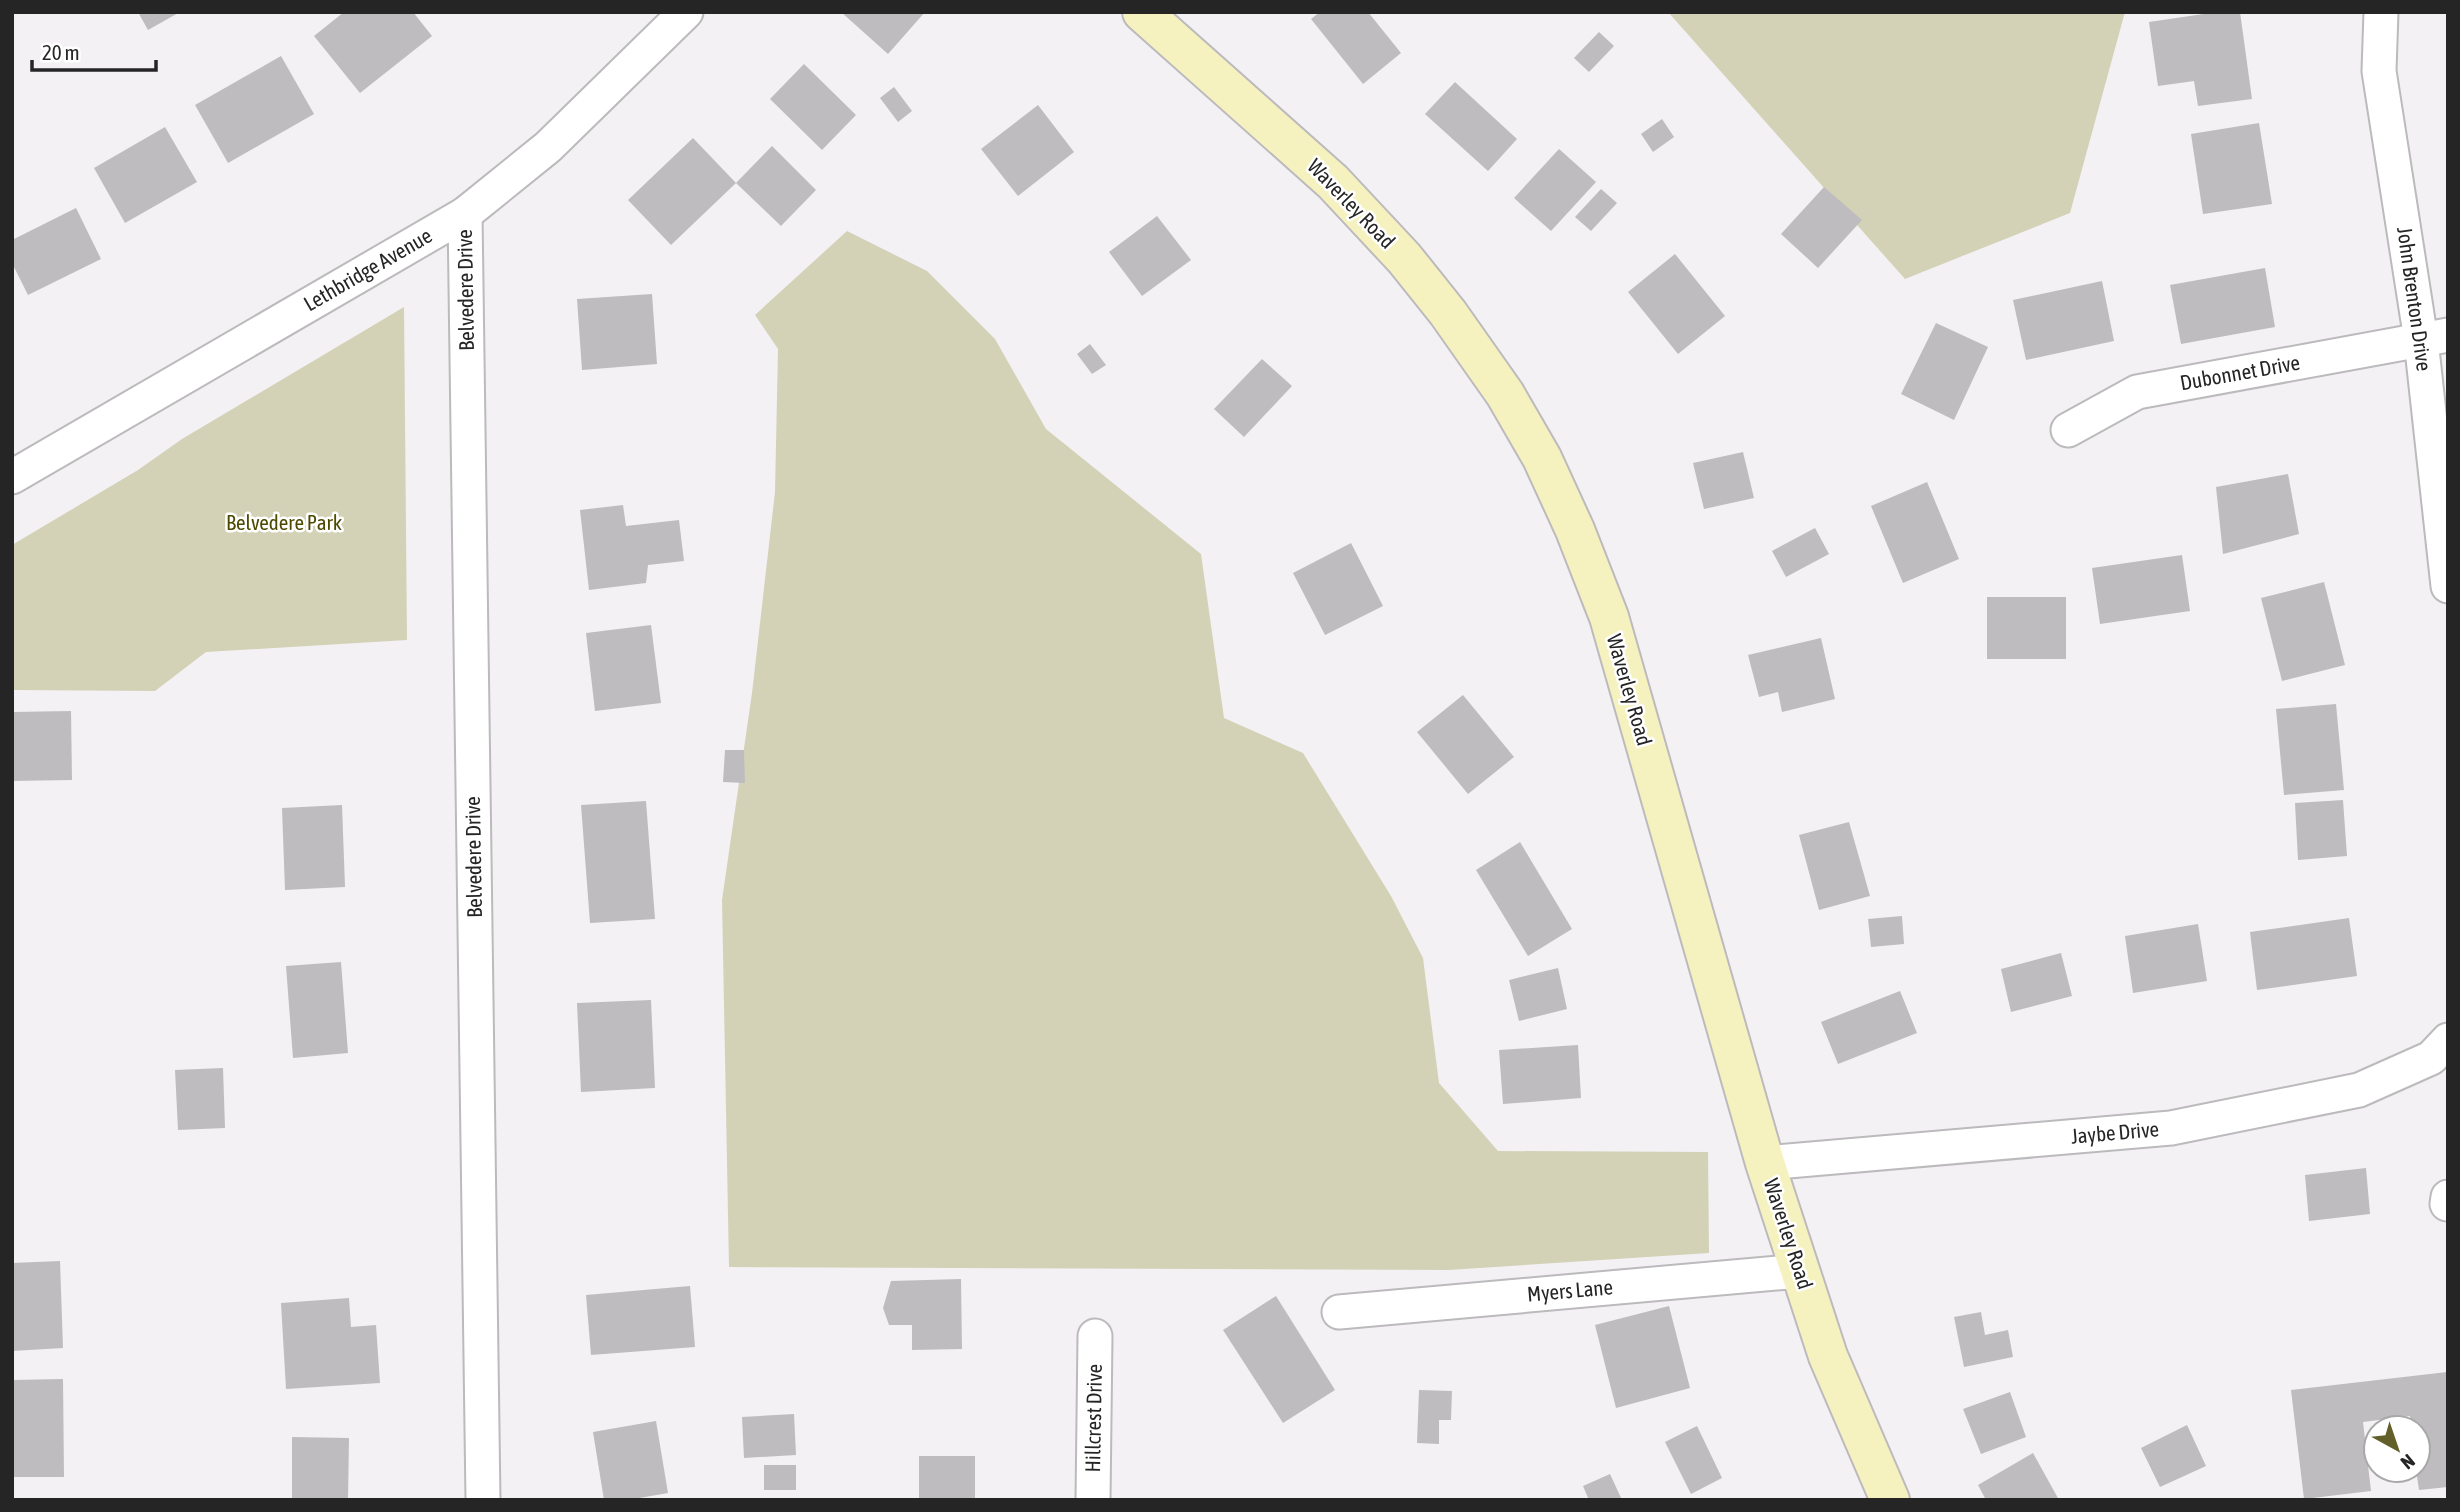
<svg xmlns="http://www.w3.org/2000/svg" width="2460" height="1512" viewBox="0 0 2460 1512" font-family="'Asap Condensed',sans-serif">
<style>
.green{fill:#d3d2b7}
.building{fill:#bebcbf}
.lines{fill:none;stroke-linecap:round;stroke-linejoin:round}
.minor-casing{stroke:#bcbabc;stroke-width:37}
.secondary-casing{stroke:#bcbabc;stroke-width:42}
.minor{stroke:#fff;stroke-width:33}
.secondary{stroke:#f6f2c0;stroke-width:38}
.labels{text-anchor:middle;stroke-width:5;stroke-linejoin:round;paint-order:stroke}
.street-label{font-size:21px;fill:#262526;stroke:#fff}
.park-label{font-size:21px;fill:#4e4900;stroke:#fff}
</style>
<rect width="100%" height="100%" fill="#f3f1f4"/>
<g class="green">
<path d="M 1668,12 L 2125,12 L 2070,213 L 1905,279 Z"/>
<path d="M 847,231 L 927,271 L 995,339 L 1046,429 L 1201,554 L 1224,718 L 1303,753 L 1391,896 L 1423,958 L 1439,1083 L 1498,1151 L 1708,1152 L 1709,1253 L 1449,1270 L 729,1267 L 722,900 L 752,693 L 775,492 L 778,349 L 755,315 Z"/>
<path d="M 404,307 L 407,640 L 206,652 L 155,691 L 12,690 L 12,545 L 138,470 L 182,439 Z"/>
</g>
<g class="building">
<path d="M 138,12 L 180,12 L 148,30 Z"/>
<path d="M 344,12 L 413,12 L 432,36 L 360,93 L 314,36 Z"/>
<path d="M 841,12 L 925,12 L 888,54 Z"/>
<path d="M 1320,12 L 1368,12 L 1401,53 L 1363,84 L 1311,19 Z"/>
<path d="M 2217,12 L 2240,12 L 2252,99 L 2198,106 L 2194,81 L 2158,86 L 2149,22 Z"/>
<path d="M 1599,32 L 1614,46 L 1589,72 L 1574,58 Z"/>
<path d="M 281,56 L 314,114 L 228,163 L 195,105 Z"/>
<path d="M 804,64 L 856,115 L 822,150 L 770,99 Z"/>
<path d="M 1455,82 L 1517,139 L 1488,171 L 1425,114 Z"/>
<path d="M 894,87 L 912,111 L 898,122 L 880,98 Z"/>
<path d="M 1038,105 L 1074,152 L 1018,196 L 981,149 Z"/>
<path d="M 1662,119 L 1674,137 L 1653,152 L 1641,134 Z"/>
<path d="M 2259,123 L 2272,204 L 2203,214 L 2191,134 Z"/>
<path d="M 165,127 L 197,182 L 125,223 L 94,168 Z"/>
<path d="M 693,138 L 736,183 L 772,146 L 816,190 L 781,226 L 736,183 L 671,245 L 628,200 Z"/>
<path d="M 1559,149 L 1596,182 L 1551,231 L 1514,198 Z"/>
<path d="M 1824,187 L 1862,220 L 1818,268 L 1781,234 Z"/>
<path d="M 1601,189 L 1617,203 L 1591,231 L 1575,217 Z"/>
<path d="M 76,208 L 101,259 L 28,295 L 12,263 L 12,240 Z"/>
<path d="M 1157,216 L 1191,260 L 1142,296 L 1109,252 Z"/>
<path d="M 1675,254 L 1725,316 L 1678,354 L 1628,292 Z"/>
<path d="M 2265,268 L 2275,327 L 2181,344 L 2170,285 Z"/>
<path d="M 2102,281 L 2114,341 L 2026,360 L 2013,300 Z"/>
<path d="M 652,294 L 657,364 L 582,370 L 577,299 Z"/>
<path d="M 1936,323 L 1988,347 L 1954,420 L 1901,394 Z"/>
<path d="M 1090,344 L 1106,365 L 1092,374 L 1077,354 Z"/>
<path d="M 1262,359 L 1292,386 L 1244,437 L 1214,409 Z"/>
<path d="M 1743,452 L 1754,498 L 1704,509 L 1693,463 Z"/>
<path d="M 2288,474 L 2299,534 L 2223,554 L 2216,487 Z"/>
<path d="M 1927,482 L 1959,559 L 1903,583 L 1871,506 Z"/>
<path d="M 623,505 L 626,526 L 679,520 L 684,561 L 648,565 L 646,583 L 589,590 L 580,510 Z"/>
<path d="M 1815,528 L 1829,554 L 1786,577 L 1772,551 Z"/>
<path d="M 1351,543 L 1383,606 L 1325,635 L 1293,573 Z"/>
<path d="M 2182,555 L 2190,611 L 2100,624 L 2092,568 Z"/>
<path d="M 2324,582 L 2345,665 L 2282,681 L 2261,598 Z"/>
<rect x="1987" y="597" width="79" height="62"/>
<path d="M 651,625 L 661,703 L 595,711 L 586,633 Z"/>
<path d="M 1821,638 L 1835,699 L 1782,712 L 1778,692 L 1759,697 L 1748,655 Z"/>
<path d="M 1463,695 L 1514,757 L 1468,794 L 1417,732 Z"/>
<path d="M 2336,704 L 2344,790 L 2284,795 L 2276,709 Z"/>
<path d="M 71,711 L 72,780 L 12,781 L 12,712 Z"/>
<path d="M 725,750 L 744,750 L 745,783 L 723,782 Z"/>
<path d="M 2343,800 L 2347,856 L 2298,860 L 2295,803 Z"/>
<path d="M 646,801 L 655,919 L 590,923 L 581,805 Z"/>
<path d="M 342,805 L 345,887 L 285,890 L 282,808 Z"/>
<path d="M 1849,822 L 1870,896 L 1819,910 L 1799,835 Z"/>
<path d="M 1520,842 L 1572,929 L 1528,956 L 1476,870 Z"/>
<path d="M 1902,916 L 1904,944 L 1871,947 L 1868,919 Z"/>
<path d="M 2349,918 L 2357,976 L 2257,990 L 2250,932 Z"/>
<path d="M 2198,924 L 2207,981 L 2133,993 L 2125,936 Z"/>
<path d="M 2061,953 L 2072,996 L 2011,1012 L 2001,969 Z"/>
<path d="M 341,962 L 348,1053 L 293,1058 L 286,966 Z"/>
<path d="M 1558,968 L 1567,1009 L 1519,1021 L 1509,980 Z"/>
<path d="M 1900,991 L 1917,1033 L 1838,1064 L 1821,1022 Z"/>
<path d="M 651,1000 L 655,1088 L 581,1092 L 577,1003 Z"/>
<path d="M 1578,1045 L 1581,1098 L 1503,1104 L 1499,1050 Z"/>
<path d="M 223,1068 L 225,1128 L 178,1130 L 175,1070 Z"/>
<path d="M 2366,1168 L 2370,1214 L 2309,1221 L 2305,1175 Z"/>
<path d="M 60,1261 L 63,1348 L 12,1351 L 12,1263 Z"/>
<path d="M 961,1279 L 962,1349 L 912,1350 L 912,1325 L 889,1325 L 883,1308 L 891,1281 Z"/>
<path d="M 690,1286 L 695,1347 L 591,1355 L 586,1295 Z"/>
<path d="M 1276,1296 L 1335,1390 L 1283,1423 L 1223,1330 Z"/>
<path d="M 349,1298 L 351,1327 L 376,1325 L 380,1383 L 286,1389 L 281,1303 Z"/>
<path d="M 1669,1306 L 1690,1388 L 1616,1408 L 1595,1325 Z"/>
<path d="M 1981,1312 L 1985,1335 L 2008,1330 L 2013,1357 L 1964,1367 L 1954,1317 Z"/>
<path d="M 2447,1372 L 2448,1487 L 2419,1490 L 2416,1470 L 2418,1470 L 2418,1428 L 2411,1428 L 2410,1416 L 2363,1422 L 2371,1491 L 2304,1499 L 2291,1390 Z"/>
<path d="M 63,1379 L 64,1477 L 12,1477 L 12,1380 Z"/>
<path d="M 1419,1390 L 1452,1391 L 1451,1420 L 1439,1420 L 1439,1444 L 1417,1443 Z"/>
<path d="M 2010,1392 L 2026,1437 L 1981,1454 L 1963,1409 Z"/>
<path d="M 794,1414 L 796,1455 L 744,1458 L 742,1417 Z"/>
<path d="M 656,1421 L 668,1493 L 628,1500 L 604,1500 L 593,1432 Z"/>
<path d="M 2187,1425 L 2206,1466 L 2160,1487 L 2141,1448 Z"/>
<path d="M 1697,1426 L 1722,1478 L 1691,1494 L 1665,1442 Z"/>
<path d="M 292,1437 L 349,1438 L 348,1500 L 292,1500 Z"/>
<path d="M 2033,1453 L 2059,1500 L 1986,1500 L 1978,1485 Z"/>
<rect x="919" y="1456" width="56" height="44"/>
<rect x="764" y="1465" width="32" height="25"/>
<path d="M 1610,1474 L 1622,1500 L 1589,1500 L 1583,1486 Z"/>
</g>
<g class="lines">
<defs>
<g id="minor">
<path d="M 2381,12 L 2379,71 L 2421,340 L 2448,586"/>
<path d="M 465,214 L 483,1500"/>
<path d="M 2068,430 L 2137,392 L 2448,335"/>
<path d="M 12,477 L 465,214 L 548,147 L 686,12"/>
<path d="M 1765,1163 L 2171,1128 L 2359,1090 L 2431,1058 L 2448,1040"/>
<path d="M 2447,1204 L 2448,1197"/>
<path d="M 1339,1312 L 1800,1271"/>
<path d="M 1093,1500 L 1095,1336"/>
</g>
<path id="secondary" d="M 1142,12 L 1333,182 L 1404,258 L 1448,313 L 1505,394 L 1542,458 L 1575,530 L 1609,617 L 1765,1163 L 1828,1356 L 1890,1500"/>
</defs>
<use href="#minor" class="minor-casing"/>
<use href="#secondary" class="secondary-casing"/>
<use href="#minor" class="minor"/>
<use href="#secondary" class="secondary"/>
</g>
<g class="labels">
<g class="street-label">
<text transform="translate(1351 204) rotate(46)" y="7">Waverley Road</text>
<text transform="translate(368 270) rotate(-30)" y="7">Lethbridge Avenue</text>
<text transform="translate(466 290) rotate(-91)" y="7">Belvedere Drive</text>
<text transform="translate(2414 299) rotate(82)" y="7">John Brenton Drive</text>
<text transform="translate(2240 373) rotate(-10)" y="7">Dubonnet Drive</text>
<text transform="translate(1629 690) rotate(74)" y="7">Waverley Road</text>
<text transform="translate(474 857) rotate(-91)" y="7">Belvedere Drive</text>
<text transform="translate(2115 1133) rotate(-5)" y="7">Jaybe Drive</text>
<text transform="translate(1788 1234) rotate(72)" y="7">Waverley Road</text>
<text transform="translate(1570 1291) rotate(-5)" y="7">Myers Lane</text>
<text transform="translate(1094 1418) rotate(-89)" y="7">Hillcrest Drive</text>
</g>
<g class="park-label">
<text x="284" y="530">Belvedere Park</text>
</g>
</g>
<rect width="2460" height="1512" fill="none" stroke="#262526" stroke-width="28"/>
<g transform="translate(2397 1449) rotate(140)"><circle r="33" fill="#ffffff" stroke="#a8a8a8" stroke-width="2"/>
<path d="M0-5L12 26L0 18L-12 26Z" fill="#635f2b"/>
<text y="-10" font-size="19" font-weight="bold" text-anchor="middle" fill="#262526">N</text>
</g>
<path d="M32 60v10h124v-10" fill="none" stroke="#262526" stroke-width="3.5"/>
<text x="42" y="60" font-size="21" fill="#262526" stroke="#ffffff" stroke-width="5" paint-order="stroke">20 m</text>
</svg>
